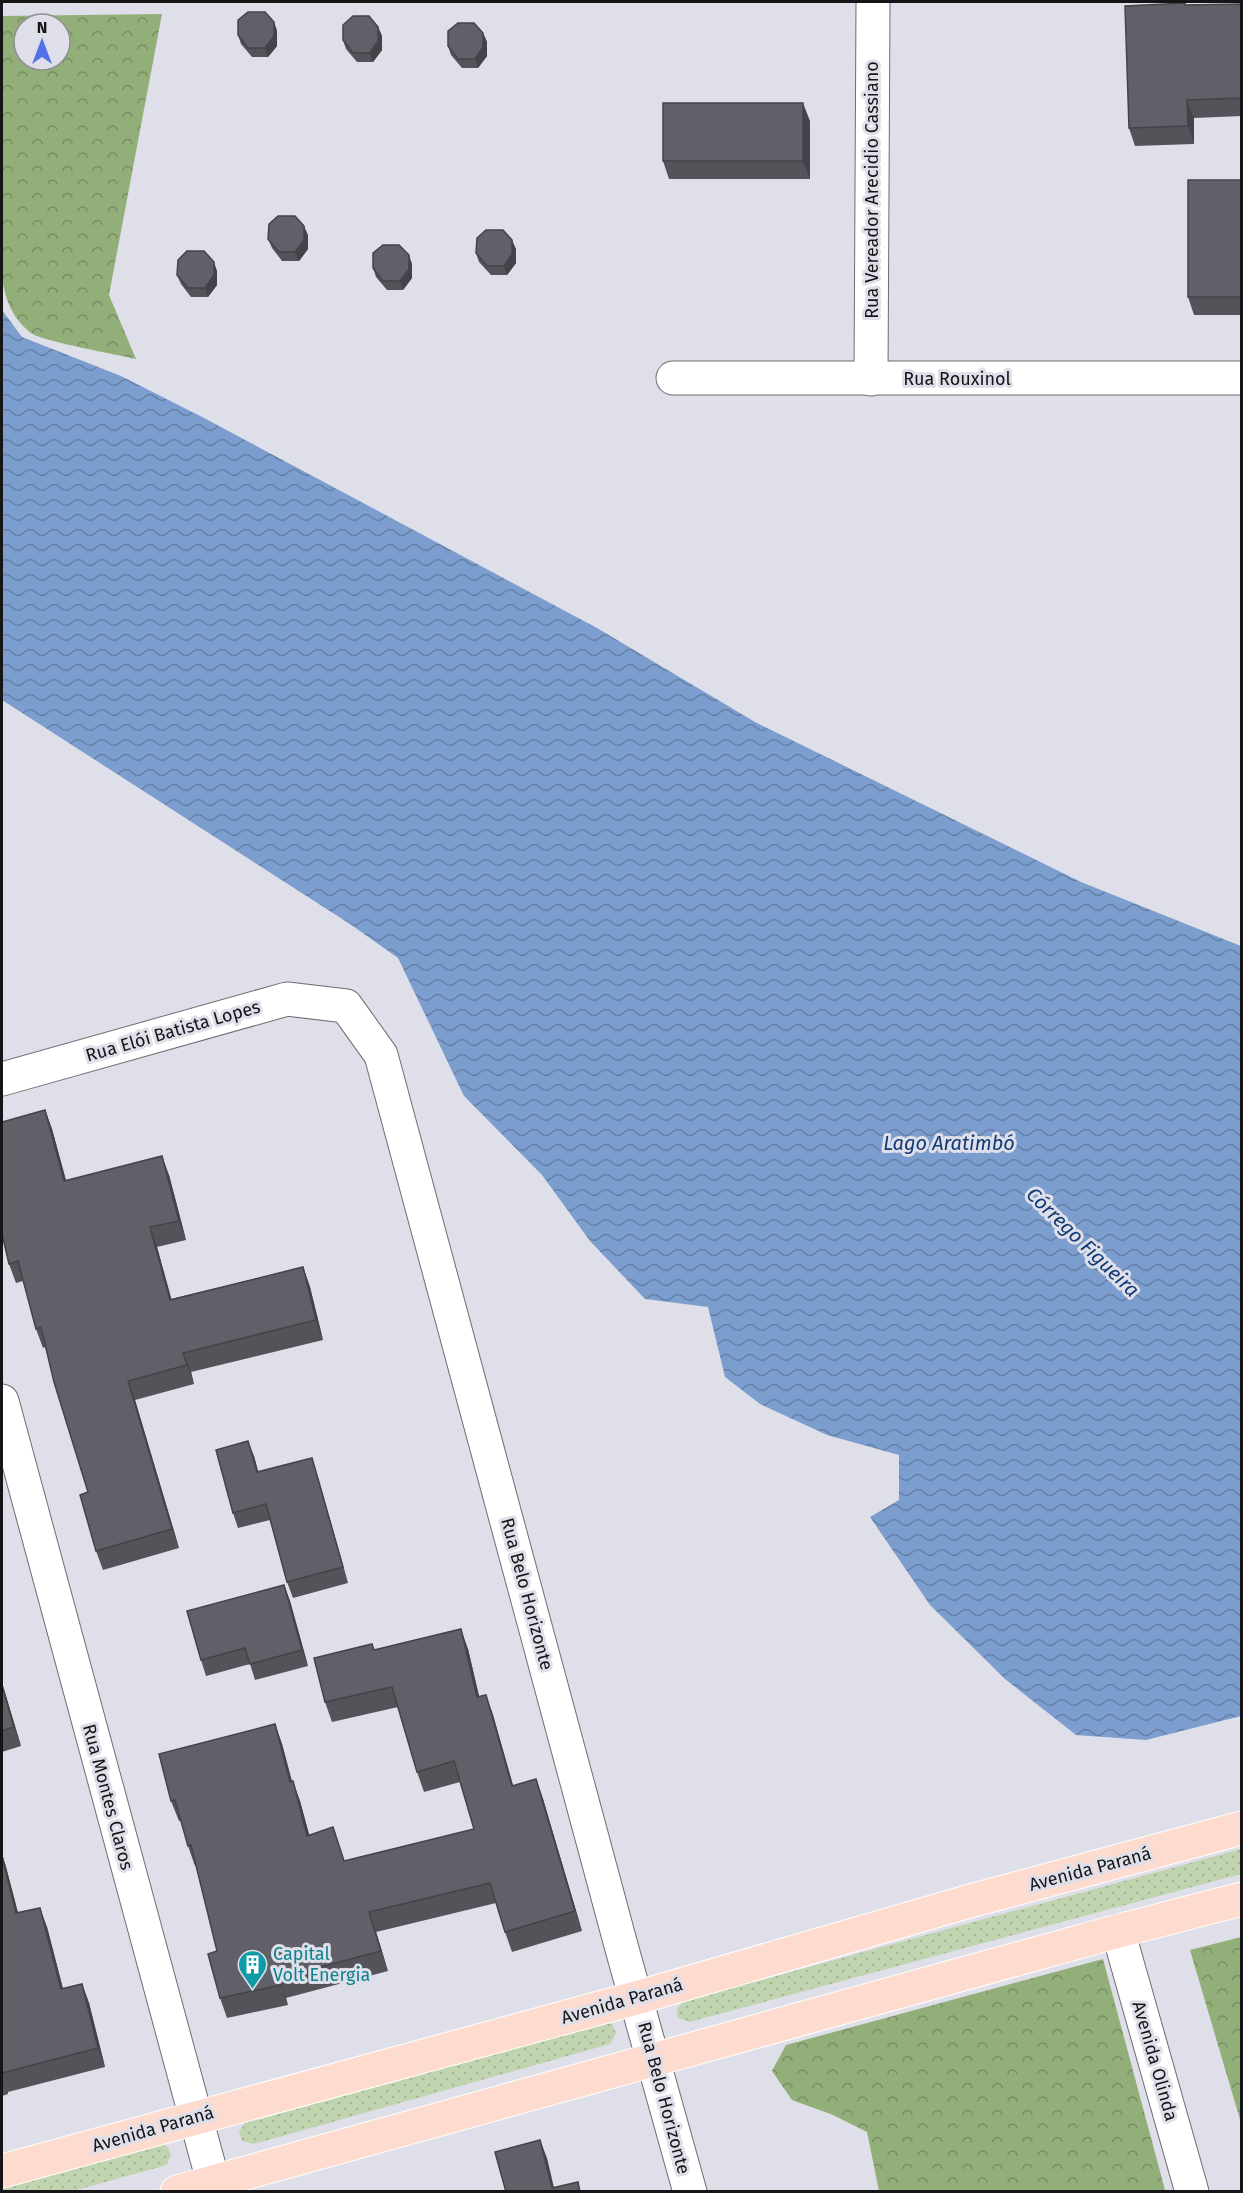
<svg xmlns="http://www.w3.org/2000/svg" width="1243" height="2193" viewBox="0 0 1243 2193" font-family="'Fira Sans',sans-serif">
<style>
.forest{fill:url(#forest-crowns);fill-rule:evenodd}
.park{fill:url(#park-dots)}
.water{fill:url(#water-waves)}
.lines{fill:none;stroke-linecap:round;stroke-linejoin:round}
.minor-casing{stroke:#6c6c74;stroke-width:35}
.major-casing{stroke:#fff;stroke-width:35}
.minor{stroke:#fff;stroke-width:33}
.major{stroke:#fddccf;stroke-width:33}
.wall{fill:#535359}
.shaded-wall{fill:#434349}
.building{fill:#606068;stroke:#434349;stroke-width:1.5}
.labels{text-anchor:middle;stroke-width:6;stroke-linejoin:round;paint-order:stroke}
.street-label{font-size:18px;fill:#151518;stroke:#dfdfe9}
.culture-label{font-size:18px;fill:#0d838f;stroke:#dfdfe9;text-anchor:start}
.water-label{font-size:20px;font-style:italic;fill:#103b76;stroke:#dfdfe9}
</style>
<defs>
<pattern id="forest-crowns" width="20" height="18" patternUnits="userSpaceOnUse" patternTransform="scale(1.5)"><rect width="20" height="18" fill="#93af79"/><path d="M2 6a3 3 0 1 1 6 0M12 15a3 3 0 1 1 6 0" fill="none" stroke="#778d62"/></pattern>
<pattern id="park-dots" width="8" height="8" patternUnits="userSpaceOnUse" patternTransform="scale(1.5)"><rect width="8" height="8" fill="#c1d4b0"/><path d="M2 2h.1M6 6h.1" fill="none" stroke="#a5b597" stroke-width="1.8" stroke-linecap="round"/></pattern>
<pattern id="water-waves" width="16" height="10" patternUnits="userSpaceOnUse" patternTransform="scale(1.5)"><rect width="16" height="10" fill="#7c9ece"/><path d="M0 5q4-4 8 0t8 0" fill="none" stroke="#6480a6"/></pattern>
</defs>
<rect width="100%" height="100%" fill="#dfdfe9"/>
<g class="forest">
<path d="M 162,14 L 109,295 L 136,359 C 119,355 41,341 31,333 C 13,319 5,300 2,277 L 2,16 ZM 24,24 L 60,24 L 60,60 L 24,60 Z"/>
<path d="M 1241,1937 L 1242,1937 L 1241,2123 L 1190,1950 Z"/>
<path d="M 1103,1959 L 1165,2190 L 879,2191 L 867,2132 L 833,2115 L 792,2100 L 772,2071 L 786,2045 Z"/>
</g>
<g class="park">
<path d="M 1241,1849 L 1241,1874 L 689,2022 L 678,2018 L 677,2009 L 684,2001 Z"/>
<path d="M 603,2020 L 612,2024 L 616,2033 L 610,2044 L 254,2144 L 242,2141 L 239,2132 L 246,2121 Z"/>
<path d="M 160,2143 L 168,2147 L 171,2155 L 167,2165 L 73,2191 L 2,2192 L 2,2187 Z"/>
</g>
<path class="water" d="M 2,310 L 22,337 L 121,376 L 206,419 L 597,628 L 755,722 L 1081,882 L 1241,946 L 1241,1716 L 1146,1740 L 1076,1735 L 1005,1679 L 930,1605 L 870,1517 L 899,1500 L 899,1455 L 827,1435 L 760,1404 L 725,1377 L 708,1307 L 645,1299 L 590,1241 L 542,1175 L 464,1096 L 398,958 L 350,924 L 2,700 Z"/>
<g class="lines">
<defs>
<g id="minor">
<path d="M 673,378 L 1242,378"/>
<path d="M 871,379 L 873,2"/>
<path d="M 2,1079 L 287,999 L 346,1006 L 381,1055 L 622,1949 L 690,2192"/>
<path d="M 2,1401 L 216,2192"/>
<path d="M 1118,1931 L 1192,2192"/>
</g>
<g id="major">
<path d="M 2,2171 L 636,1998 L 970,1901 L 1242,1828"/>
<path d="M 177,2192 L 1118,1931 L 1242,1899"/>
</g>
</defs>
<use href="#minor" class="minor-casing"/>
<use href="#major" class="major-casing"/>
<use href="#minor" class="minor"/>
<use href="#major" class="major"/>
</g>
<g class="wall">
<path d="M 1242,4 L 1242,116 L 1194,118 L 1194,144 L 1135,146 L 1129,128 L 1185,5 Z"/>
<path d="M 274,22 L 277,31 L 277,46 L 268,57 L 252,57 L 241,44 L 238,35 Z"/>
<path d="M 378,27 L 382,36 L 382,50 L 373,62 L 357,62 L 346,49 L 343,40 Z"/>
<path d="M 483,33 L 487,42 L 487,56 L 478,68 L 462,68 L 451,55 L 448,46 Z"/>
<path d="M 810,121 L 810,179 L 669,179 L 663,161 Z"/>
<path d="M 1242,180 L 1242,315 L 1194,315 L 1188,297 Z"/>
<path d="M 308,235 L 308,249 L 299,261 L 282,261 L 272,248 L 268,239 Z"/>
<path d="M 516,249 L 516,263 L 507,275 L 491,275 L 479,262 L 476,253 Z"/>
<path d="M 412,264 L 412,278 L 403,290 L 387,290 L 376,277 L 373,268 Z"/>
<path d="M 217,271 L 217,285 L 208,297 L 191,297 L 181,284 L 177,275 Z"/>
<path d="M 45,1110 L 52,1129 L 66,1180 L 169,1175 L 186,1240 L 157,1247 L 171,1299 L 303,1267 L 310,1287 L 323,1340 L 191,1372 L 194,1384 L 135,1400 L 179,1548 L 103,1570 L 96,1551 L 88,1492 L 45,1347 L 43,1348 L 36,1329 L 23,1281 L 16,1283 L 9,1264 Z"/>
<path d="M 254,1456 L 258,1471 L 317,1474 L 348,1583 L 293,1598 L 287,1582 L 270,1520 L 238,1528 L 233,1513 Z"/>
<path d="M 284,1585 L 290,1601 L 308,1666 L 255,1680 L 250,1664 L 206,1676 L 201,1660 Z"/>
<path d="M 372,1644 L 374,1650 L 468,1649 L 479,1697 L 486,1695 L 493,1715 L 513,1786 L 536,1779 L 543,1799 L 582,1931 L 512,1952 L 505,1932 L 496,1903 L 376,1932 L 388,1971 L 286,1998 L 288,2005 L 227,2018 L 220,1998 L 217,1951 L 196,1865 L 195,1866 L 188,1846 L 181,1820 L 179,1821 L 171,1801 L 275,1724 L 282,1744 L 292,1781 L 300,1801 L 309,1835 L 340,1847 L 344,1861 L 474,1829 L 460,1782 L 424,1792 L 417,1772 L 398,1707 L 332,1722 L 325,1702 Z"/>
<path d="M 2,1683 L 21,1746 L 2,1752 Z"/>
<path d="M 2,1854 L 6,1867 L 18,1913 L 47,1927 L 63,1989 L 82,1984 L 89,2003 L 105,2067 L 8,2092 L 8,2094 L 2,2096 Z"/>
</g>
<g class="shaded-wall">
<path d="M 274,22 L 277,31 L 277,46 L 268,57 L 265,48 Z"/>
<path d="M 378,27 L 382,36 L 382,50 L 373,62 L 370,53 Z"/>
<path d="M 483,33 L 487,42 L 487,56 L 478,68 L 475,59 Z"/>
<path d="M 1187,100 L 1194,118 L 1194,144 L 1188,126 Z"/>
<path d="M 803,103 L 810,121 L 810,179 L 803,161 Z"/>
<path d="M 304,226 L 308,235 L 308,249 L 299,261 L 295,252 Z"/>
<path d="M 512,240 L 516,249 L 516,263 L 507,275 L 504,266 Z"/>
<path d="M 409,255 L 412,264 L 412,278 L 403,290 L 400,281 Z"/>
<path d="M 214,262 L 217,271 L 217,285 L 208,297 L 205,288 Z"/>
<path d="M 45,1110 L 52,1129 L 71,1200 L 64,1181 Z"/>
<path d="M 162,1156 L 169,1175 L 186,1240 L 179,1221 Z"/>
<path d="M 150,1227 L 157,1247 L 177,1319 L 170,1300 Z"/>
<path d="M 303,1267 L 310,1287 L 323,1340 L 316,1320 Z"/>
<path d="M 183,1353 L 191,1372 L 194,1384 L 187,1365 Z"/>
<path d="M 128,1381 L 135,1400 L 179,1548 L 172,1529 Z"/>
<path d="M 248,1441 L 254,1456 L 262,1487 L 257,1472 Z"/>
<path d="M 312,1458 L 317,1474 L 348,1583 L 343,1567 Z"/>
<path d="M 284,1585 L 290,1601 L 308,1666 L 302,1650 Z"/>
<path d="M 461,1629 L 468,1649 L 484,1717 L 477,1697 Z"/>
<path d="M 2,1683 L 21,1746 L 14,1727 L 2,1685 Z"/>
<path d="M 486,1695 L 493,1715 L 519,1806 L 512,1786 Z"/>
<path d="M 275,1724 L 282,1744 L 297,1802 L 290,1782 Z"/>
<path d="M 536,1779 L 543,1799 L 582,1931 L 575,1911 Z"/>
<path d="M 293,1781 L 300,1801 L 315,1856 L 307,1836 Z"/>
<path d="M 2,1854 L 6,1867 L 23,1932 L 16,1913 Z"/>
<path d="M 40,1908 L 47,1927 L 68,2008 L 61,1989 Z"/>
<path d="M 369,1912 L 376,1932 L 388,1971 L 381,1951 Z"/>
<path d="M 279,1978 L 286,1998 L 288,2005 L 281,1985 Z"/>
<path d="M 82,1984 L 89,2003 L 105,2067 L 98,2048 Z"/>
<path d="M 540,2140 L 547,2158 L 555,2192 L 553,2192 Z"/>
</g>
<g class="building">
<path d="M 1185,3 L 1185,5 L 1242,4 L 1242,98 L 1187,100 L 1188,126 L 1129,128 L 1125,6 Z"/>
<path d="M 248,12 L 265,12 L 274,22 L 274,36 L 265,48 L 248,48 L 238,35 L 238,20 Z"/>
<path d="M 353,16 L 369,16 L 378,27 L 378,41 L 370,53 L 353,53 L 343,40 L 343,25 Z"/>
<path d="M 458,23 L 474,23 L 483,33 L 483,47 L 475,59 L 458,59 L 448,46 L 448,31 Z"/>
<rect x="663" y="103" width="140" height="58"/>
<rect x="1188" y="180" width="54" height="117"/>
<path d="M 278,216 L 295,216 L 304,226 L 304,240 L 295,252 L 279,252 L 268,239 L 269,224 Z"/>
<path d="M 486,230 L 503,230 L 512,240 L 512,254 L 504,266 L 487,266 L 476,253 L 477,238 Z"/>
<path d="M 383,245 L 399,245 L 409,255 L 409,269 L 400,281 L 383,281 L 373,268 L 373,253 Z"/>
<path d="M 187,251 L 204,251 L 214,262 L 214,275 L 205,288 L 188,288 L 177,275 L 178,260 Z"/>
<path d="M 45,1110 L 64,1181 L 162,1156 L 179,1221 L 150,1227 L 170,1300 L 303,1267 L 316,1320 L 183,1353 L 187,1365 L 128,1381 L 172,1529 L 96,1551 L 80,1495 L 88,1492 L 54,1382 L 41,1327 L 36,1329 L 18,1261 L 9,1264 L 2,1234 L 2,1122 Z"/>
<path d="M 248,1441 L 257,1472 L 312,1458 L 343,1567 L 287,1582 L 266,1504 L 233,1513 L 216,1450 Z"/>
<path d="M 284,1585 L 302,1650 L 250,1664 L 245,1648 L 201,1660 L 187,1611 Z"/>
<path d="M 461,1629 L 477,1697 L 486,1695 L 512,1786 L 536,1779 L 575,1911 L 505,1932 L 490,1883 L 369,1912 L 381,1951 L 279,1978 L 281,1985 L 220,1998 L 208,1954 L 217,1951 L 191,1845 L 188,1846 L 175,1800 L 171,1801 L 159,1754 L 275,1724 L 290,1782 L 293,1781 L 307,1836 L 333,1827 L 344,1861 L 474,1829 L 454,1761 L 417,1772 L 392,1687 L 325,1702 L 314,1658 L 372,1644 L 374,1650 Z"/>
<path d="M 2,1685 L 14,1727 L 2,1731 Z"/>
<path d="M 2,1856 L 16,1913 L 40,1908 L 61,1989 L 82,1984 L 98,2048 L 2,2073 Z"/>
<path d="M 540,2140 L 552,2188 L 578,2182 L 580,2192 L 506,2192 L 495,2152 Z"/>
</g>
<defs>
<symbol id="building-pin" viewBox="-11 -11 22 30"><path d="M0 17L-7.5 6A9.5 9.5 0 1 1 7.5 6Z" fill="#0f9aa8" stroke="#dfdfe9"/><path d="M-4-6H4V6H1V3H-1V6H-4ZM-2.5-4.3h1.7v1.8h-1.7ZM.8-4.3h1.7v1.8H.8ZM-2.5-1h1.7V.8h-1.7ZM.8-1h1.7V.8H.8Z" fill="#fff"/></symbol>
</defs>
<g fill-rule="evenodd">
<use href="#building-pin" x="236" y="1948" width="33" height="45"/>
</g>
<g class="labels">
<g class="street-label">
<text transform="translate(872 190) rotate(-90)" y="6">Rua Vereador Arecidio Cassiano</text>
<text x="957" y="385">Rua Rouxinol</text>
<text transform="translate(173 1031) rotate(-16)" y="6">Rua Elói Batista Lopes</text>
<text transform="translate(527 1594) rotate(75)" y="6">Rua Belo Horizonte</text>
<text transform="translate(108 1797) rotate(75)" y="6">Rua Montes Claros</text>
<text transform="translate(1090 1869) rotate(-15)" y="6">Avenida Paraná</text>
<text transform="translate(622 2001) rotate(-16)" y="6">Avenida Paraná</text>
<text transform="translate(1155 2061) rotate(74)" y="6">Avenida Olinda</text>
<text transform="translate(664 2098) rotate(75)" y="6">Rua Belo Horizonte</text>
<text transform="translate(153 2129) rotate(-16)" y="6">Avenida Paraná</text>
</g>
<g class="culture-label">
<text x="273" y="1960">Capital<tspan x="273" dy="21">Volt Energia</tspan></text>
</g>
<g class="water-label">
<text x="949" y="1150">Lago Aratimbó</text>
<text transform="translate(1083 1242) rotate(44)" y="7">Córrego Figueira</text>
</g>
</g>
<rect width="1243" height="2193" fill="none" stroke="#151518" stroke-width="6"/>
<g transform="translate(42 42)"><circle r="28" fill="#dfdfe9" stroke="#8e8e95" stroke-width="1.5"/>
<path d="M0-4.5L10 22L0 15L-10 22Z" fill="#5271e6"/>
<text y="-9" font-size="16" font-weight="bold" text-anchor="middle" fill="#151518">N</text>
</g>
</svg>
